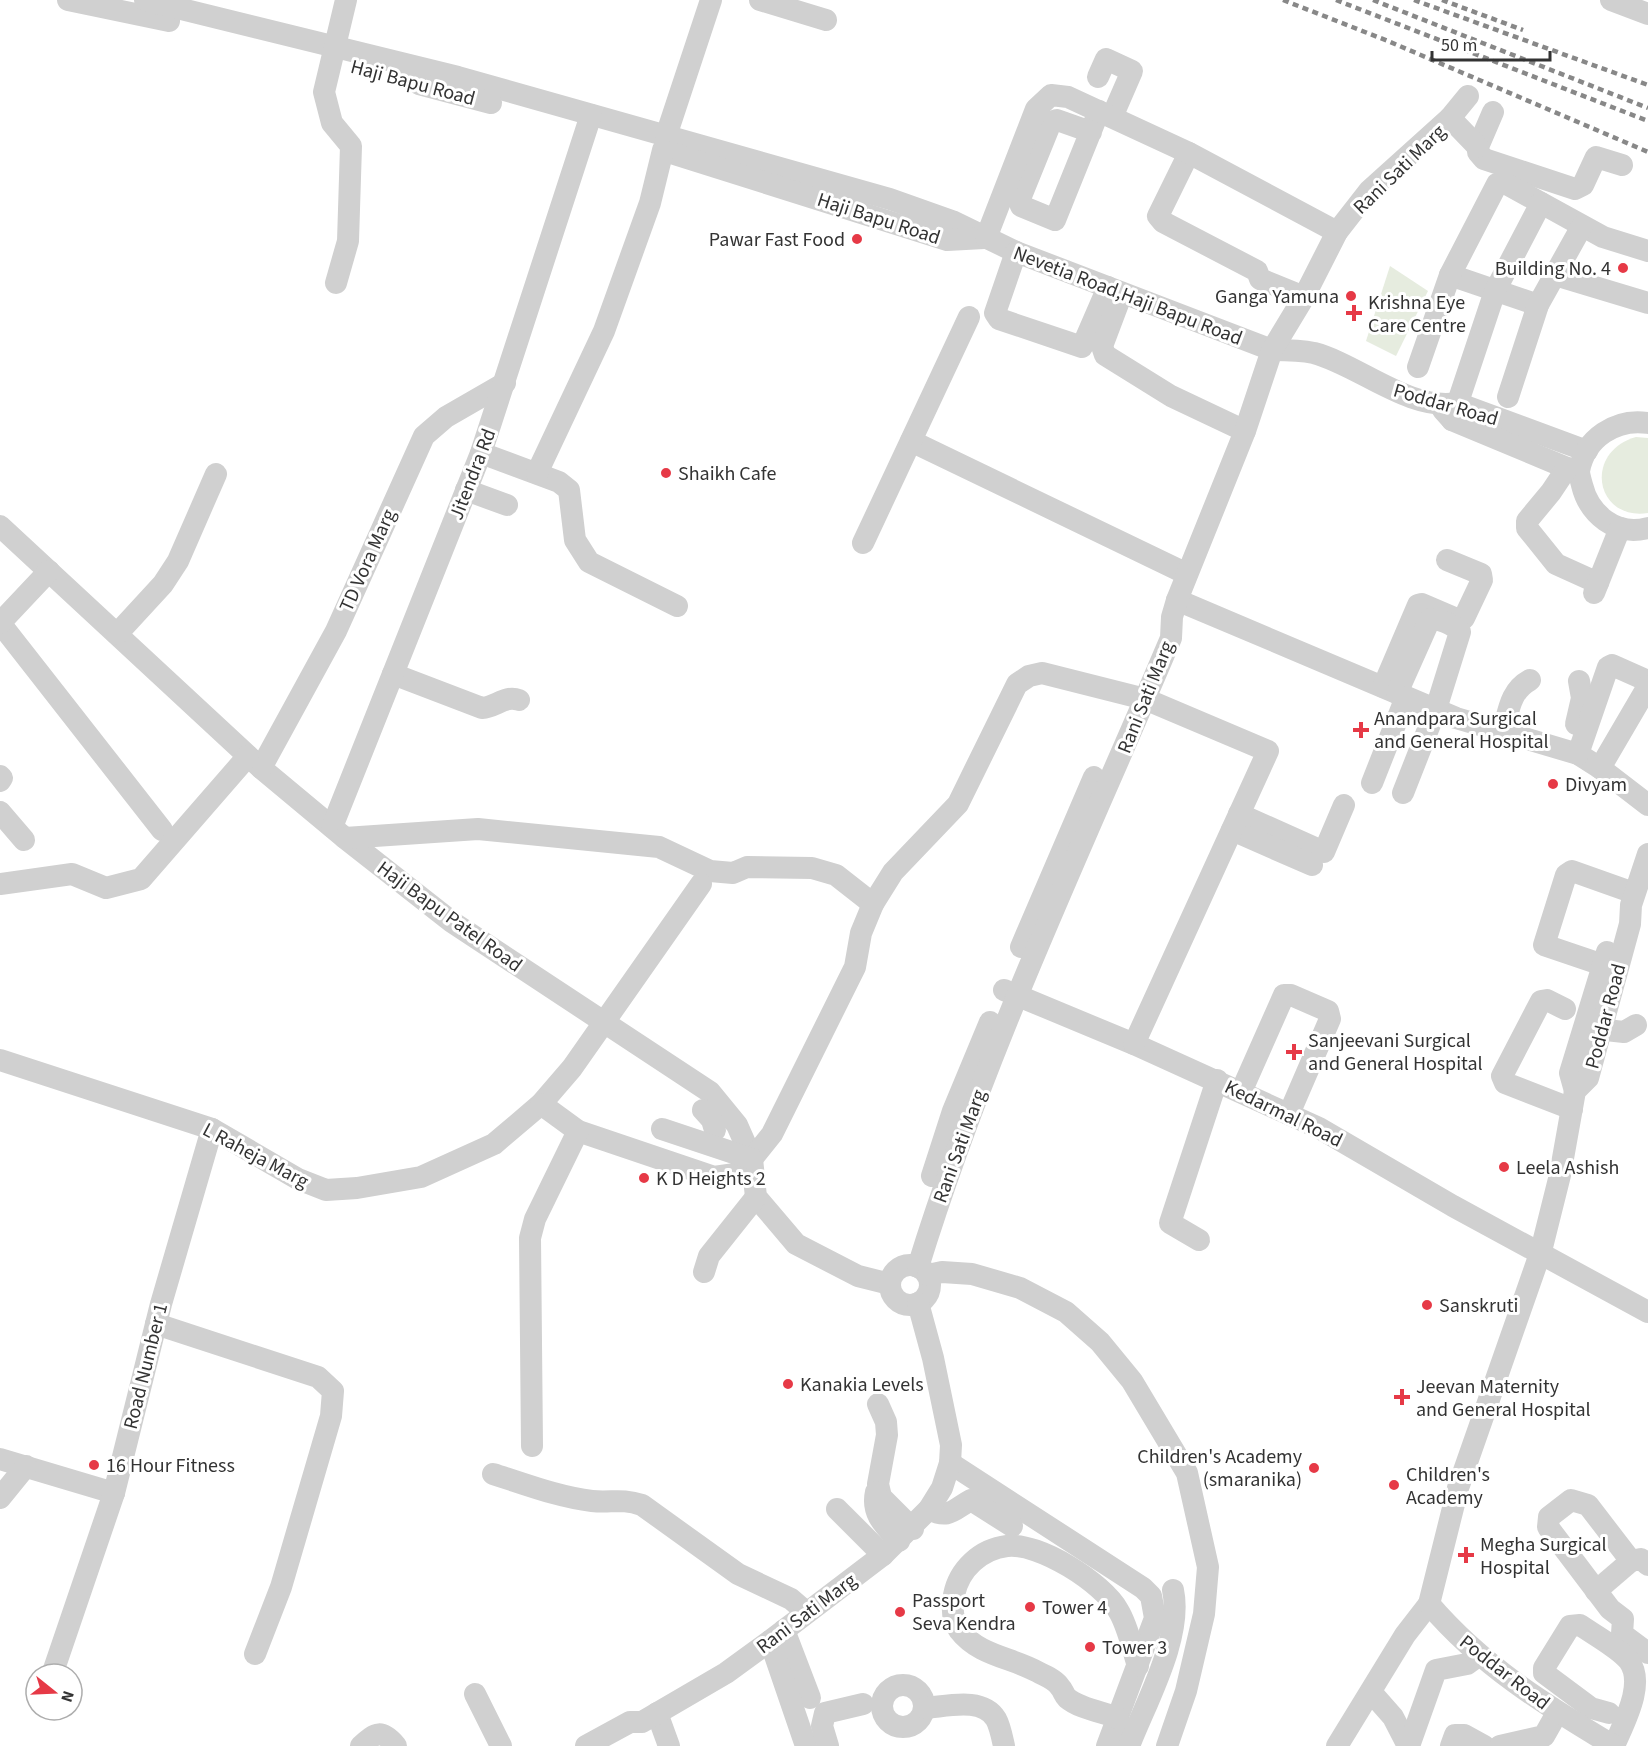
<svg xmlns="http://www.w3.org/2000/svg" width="1648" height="1746" viewBox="0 0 1648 1746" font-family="'Source Sans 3',sans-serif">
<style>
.green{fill:#e6ecdf}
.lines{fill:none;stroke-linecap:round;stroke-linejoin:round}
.minor{stroke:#d0d0d0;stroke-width:22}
.rail{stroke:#888;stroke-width:4.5;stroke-dasharray:6 4.5;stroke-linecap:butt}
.poi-dot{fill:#e63946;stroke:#fff;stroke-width:2}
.labels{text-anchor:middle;stroke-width:6;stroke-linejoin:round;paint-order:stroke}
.street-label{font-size:20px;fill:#333;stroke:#fff}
.poi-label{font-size:20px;fill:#333;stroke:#fff;text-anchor:start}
</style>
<rect width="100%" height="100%" fill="#fff"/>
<g class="green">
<path d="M 1390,266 L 1428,291 L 1396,356 L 1366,341 Z"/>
<path d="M 1636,437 L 1648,438 L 1648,513 C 1595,521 1583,452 1636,437 Z"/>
</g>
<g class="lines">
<g class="minor">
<path d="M 68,0 L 169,21"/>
<path d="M 145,0 L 458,77 L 890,199 L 952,221 L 1016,252 L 1272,350 C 1285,350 1300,350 1314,353 C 1359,365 1409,411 1457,403 L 1587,451"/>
<path d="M 760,0 L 826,20"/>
<path d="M 1611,0 L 1648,14"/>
<path d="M 1098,77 L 1106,59 L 1132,71 L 1112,117"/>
<path d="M 419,84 L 491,103"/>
<path d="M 1493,112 L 1478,147 L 1478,152 L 1484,159 L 1575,189 L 1583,185 L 1596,157 L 1622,165"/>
<path d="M 1450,118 L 1468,96"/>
<path d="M 1091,132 L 1057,120 L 1051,122 L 1019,201 L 1021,206 L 1055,220 L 1099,111"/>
<path d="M 666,136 L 711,0"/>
<path d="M 668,152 L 947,240 L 984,238"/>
<path d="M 1189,153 L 1158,216 L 1163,222 L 1257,271 L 1260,279 L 1304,297"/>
<path d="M 986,238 L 1036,109 L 1051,95 L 1068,97 L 1189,153 L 1337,232"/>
<path d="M 1016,252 L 995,313 L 999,319 L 1082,347 L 1108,287"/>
<path d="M 1450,275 L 1538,305"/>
<path d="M 1555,275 L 1648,303"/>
<path d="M 336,283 L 348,241 L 351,146 L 332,123 L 324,92 L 346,0"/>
<path d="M 1122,293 L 1102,346 L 1105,355 L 1171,396 L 1245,431"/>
<path d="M 1418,367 L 1450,275 L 1497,184 L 1505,183 L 1603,237 L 1648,251"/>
<path d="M 1508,397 L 1538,305 L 1582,226"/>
<path d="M 1443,410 L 1452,420 L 1579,473"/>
<path d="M 1452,420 L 1495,291 L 1541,203"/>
<path d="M 1648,423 C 1616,418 1585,438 1579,471 C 1579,475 1581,481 1582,485 C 1589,514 1616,537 1648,528"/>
<path d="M 911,441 L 1187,574"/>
<path d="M 481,453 L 559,482 L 569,490 L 575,540 L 589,562 L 677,606"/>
<path d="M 1567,468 L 1551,492 L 1527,521 L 1527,528 L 1556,564 L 1598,583"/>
<path d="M 537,473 L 604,331 L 650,203 L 663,150"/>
<path d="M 466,490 L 507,505"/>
<path d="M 0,526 L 261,768 L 345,838 L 452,922 L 710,1092 L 737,1125 L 752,1159 L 756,1197 L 796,1244 L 858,1276 L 890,1284"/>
<path d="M 863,543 L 969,317"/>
<path d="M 1594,593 L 1620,528"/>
<path d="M 1177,600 L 1456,718 L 1578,754 L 1600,768 L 1648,805"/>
<path d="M 0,623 L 162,830"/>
<path d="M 0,623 L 49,571"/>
<path d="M 117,634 L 163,584 L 178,561 L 216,474"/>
<path d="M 393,674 L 482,708 C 496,707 505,695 519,700"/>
<path d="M 1383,687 L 1418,605 L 1422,604 L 1457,619 L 1464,618 L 1482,580 L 1481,574 L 1447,560"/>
<path d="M 1397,693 L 1430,619 C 1439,618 1454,625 1460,632 L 1436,709 L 1403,793"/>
<path d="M 1576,724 L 1582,698 L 1579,681"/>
<path d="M 1503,731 C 1509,710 1510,691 1530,680"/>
<path d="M 1578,754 L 1608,667 L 1612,665 L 1648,681"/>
<path d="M 261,768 L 336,631 L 424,436 L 446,417 L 505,383"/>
<path d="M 1600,768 L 1648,686"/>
<path d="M 0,776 L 2,778 L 0,781"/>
<path d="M 1372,783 L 1406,697"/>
<path d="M 0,812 L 24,840"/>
<path d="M 1239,814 L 1324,852 L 1344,805"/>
<path d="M 332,827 L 481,453 L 591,115"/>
<path d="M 1232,830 L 1312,865"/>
<path d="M 345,838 L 478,829 L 659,847 L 710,871 L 733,873 L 747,867 L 812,868 L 836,875 L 873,904"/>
<path d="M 0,884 L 72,874 L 106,888 L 141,879 L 248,756"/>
<path d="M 1021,947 L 1094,777"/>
<path d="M 1603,965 L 1544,945 L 1566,875 L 1572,871 L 1634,893"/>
<path d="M 1004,990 L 1134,1044 L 1319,1128 L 1453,1206 L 1648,1312"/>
<path d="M 1565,1009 L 1547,1000 L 1541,1001 L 1502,1076 L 1505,1083 L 1572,1109"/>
<path d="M 1588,1028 L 1624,1032 L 1636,1025"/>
<path d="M 0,1060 L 212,1129 L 298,1179 L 326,1190 L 357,1188 L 421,1177 L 494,1144 L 541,1104 L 572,1068 L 701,884"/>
<path d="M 1575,1091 L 1570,1073 L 1607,952"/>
<path d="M 1241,1092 L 1284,995 L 1291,995 L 1328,1011 L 1330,1019 L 1289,1114"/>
<path d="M 541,1104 L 578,1131 L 714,1177 L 735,1174 L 752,1159 L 772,1134 L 855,967 L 861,933 L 873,904 L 893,872 L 958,804 L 1017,684 L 1029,676 L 1042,673 L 1145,699 L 1268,751 L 1134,1044"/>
<path d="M 703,1110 L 712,1120 L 715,1130"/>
<path d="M 662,1129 L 752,1159"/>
<path d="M 932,1176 L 953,1111 L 990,1022"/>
<path d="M 1199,1240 L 1170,1223 L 1217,1080"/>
<circle cx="910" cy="1285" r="20"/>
<path d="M 918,1267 C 985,1050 1083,846 1171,638 L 1172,617 L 1177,600 L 1245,431 L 1272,350 L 1304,297 L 1337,232 L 1369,191 L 1450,118 L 1478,147"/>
<path d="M 704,1272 L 709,1256 L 756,1197"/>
<path d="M 928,1275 L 942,1272 L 972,1274 L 1020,1288 L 1066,1312 L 1100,1342 L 1132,1381 L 1187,1473 L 1208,1567 L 1204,1614 L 1186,1691 L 1167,1746"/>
<path d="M 156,1324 L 318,1377 L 333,1391 L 331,1416 L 281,1587 L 255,1654"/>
<path d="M 878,1404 L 886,1422 L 887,1435 L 878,1484 L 881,1497 L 913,1529"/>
<path d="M 532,1446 L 530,1238 L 535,1219 L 578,1131"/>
<path d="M 0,1459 L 114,1493"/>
<path d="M 950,1463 L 1143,1588 L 1151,1596 L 1155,1618 L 1107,1746"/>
<path d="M 493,1474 C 525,1484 558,1497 592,1501 C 612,1503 621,1498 642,1505 L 738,1574 L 791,1599 L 806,1612"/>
<path d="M 876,1492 C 871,1514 885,1526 899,1541"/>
<path d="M 0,1498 L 26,1466"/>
<path d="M 837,1509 L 883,1555"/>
<path d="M 929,1509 C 949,1520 954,1509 971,1500 L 1012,1526"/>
<path d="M 1648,1565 L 1641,1559 L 1631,1561 L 1588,1505 L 1571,1500 L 1549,1517 L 1548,1527 L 1610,1609 L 1623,1619 L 1622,1634 L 1648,1653"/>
<path d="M 1596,1591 L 1631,1561"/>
<path d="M 784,1630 L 810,1698"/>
<path d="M 770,1641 L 806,1746"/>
<path d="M 53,1672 L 114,1493 L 161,1304 L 212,1129"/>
<circle cx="903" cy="1706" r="21"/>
<path d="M 1371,1692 L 1393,1717 L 1408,1746"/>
<path d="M 475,1694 L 501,1746"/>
<path d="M 924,1708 C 945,1707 982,1696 996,1719 C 1000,1726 1002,1737 1004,1746"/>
<path d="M 657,1713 L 669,1746"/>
<path d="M 1609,1713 L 1591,1708 L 1544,1673 L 1544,1668 L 1570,1626 L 1580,1625 C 1593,1634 1620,1649 1629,1661 C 1646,1684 1623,1724 1614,1746"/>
<path d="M 1118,1718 C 1103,1712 1080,1709 1067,1698 C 1064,1695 1063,1690 1060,1687 C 1055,1679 1045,1676 1038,1672 C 1011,1657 979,1656 959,1630 C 952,1620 952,1606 954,1595 C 959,1569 981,1549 1007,1546 C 1039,1542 1103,1583 1118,1610 C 1128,1626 1132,1648 1138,1666"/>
<path d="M 361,1746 C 376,1732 382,1729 396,1746"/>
<path d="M 586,1746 L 630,1722 L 642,1722 L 726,1673 L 770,1641 L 883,1555 L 929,1509 L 942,1488 L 950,1463 L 951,1445 L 933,1358 L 918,1303"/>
<path d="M 828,1746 L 822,1726 L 825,1713 L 863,1704"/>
<path d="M 1129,1746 C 1146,1702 1183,1637 1173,1590"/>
<path d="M 1337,1746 L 1405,1635 L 1429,1604"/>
<path d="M 1409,1746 L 1436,1670 L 1467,1664 L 1478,1656"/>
<path d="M 1451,1746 L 1455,1735 L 1464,1735 L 1484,1746"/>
<path d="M 1500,1746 L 1544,1736 L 1557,1713"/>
<path d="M 1614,1746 C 1545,1705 1482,1666 1429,1604 L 1458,1488 L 1541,1251 L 1560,1175 L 1575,1091 L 1588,1078 L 1630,924 L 1631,905 L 1648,854"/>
</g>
<g class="rail">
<path d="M 1283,0 L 1388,41 L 1648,152"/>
<path d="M 1336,0 L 1648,121"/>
<path d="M 1373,0 L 1648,108"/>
<path d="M 1414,0 L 1648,85"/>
<path d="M 1442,0 L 1523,30"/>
</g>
</g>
<g class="poi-dot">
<circle cx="857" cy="239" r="6"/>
<circle cx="1623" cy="268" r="6"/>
<circle cx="1351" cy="296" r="6"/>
<path d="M1351 304h6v6h6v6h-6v6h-6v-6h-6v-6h6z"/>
<circle cx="666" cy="473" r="6"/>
<path d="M1358 721h6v6h6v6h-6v6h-6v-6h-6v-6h6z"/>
<circle cx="1553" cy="784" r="6"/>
<path d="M1291 1043h6v6h6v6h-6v6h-6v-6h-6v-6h6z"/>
<circle cx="1504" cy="1167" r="6"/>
<circle cx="644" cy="1178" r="6"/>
<circle cx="1427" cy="1305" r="6"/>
<circle cx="788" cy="1384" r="6"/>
<path d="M1399 1388h6v6h6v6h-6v6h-6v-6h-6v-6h6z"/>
<circle cx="94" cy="1465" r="6"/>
<circle cx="1314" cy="1468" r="6"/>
<circle cx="1394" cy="1485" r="6"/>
<path d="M1463 1546h6v6h6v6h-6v6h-6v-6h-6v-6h6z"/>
<circle cx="1030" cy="1607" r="6"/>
<circle cx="900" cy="1612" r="6"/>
<circle cx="1090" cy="1647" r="6"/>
</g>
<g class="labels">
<g class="street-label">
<text transform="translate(413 82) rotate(15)" y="7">Haji Bapu Road</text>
<text transform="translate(1399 169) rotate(-44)" y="7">Rani Sati Marg</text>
<text transform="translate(879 218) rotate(18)" y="7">Haji Bapu Road</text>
<text transform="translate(1128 295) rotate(21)" y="7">Nevetia Road,Haji Bapu Road</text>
<text transform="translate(1446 404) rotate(16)" y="7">Poddar Road</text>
<text transform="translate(472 474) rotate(-69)" y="7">Jitendra Rd</text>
<text transform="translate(367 560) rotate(-66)" y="7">TD Vora Marg</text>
<text transform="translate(1145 697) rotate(-68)" y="7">Rani Sati Marg</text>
<text transform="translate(450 916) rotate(36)" y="7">Haji Bapu Patel Road</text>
<text transform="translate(1605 1016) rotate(-75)" y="7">Poddar Road</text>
<text transform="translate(1284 1113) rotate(26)" y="7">Kedarmal Road</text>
<text transform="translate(959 1146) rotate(-70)" y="7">Rani Sati Marg</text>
<text transform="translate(256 1155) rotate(28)" y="7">L Raheja Marg</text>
<text transform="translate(145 1366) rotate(-76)" y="7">Road Number 1</text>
<text transform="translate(806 1613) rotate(-37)" y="7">Rani Sati Marg</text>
<text transform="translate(1505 1672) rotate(38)" y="7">Poddar Road</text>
</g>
<g class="poi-label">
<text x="845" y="246" text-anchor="end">Pawar Fast Food</text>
<text x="1611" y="275" text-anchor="end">Building No. 4</text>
<text x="1339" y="303" text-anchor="end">Ganga Yamuna</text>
<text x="1368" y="309">Krishna Eye<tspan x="1368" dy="23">Care Centre</tspan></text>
<text x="678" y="480">Shaikh Cafe</text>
<text x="1374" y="725">Anandpara Surgical<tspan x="1374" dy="23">and General Hospital</tspan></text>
<text x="1565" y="791">Divyam</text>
<text x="1308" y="1047">Sanjeevani Surgical<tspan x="1308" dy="23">and General Hospital</tspan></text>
<text x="1516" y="1174">Leela Ashish</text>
<text x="656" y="1185">K D Heights 2</text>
<text x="1439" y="1312">Sanskruti</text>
<text x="800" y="1391">Kanakia Levels</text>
<text x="1416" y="1393">Jeevan Maternity<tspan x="1416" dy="23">and General Hospital</tspan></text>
<text x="1302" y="1463" text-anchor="end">Children's Academy<tspan x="1302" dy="23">(smaranika)</tspan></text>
<text x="106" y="1472">16 Hour Fitness</text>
<text x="1406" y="1481">Children's<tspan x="1406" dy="23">Academy</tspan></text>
<text x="1480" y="1551">Megha Surgical<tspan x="1480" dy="23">Hospital</tspan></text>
<text x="912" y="1607">Passport<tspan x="912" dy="23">Seva Kendra</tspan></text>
<text x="1042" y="1614">Tower 4</text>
<text x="1102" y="1654">Tower 3</text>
</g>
</g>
<g transform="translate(54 1692) rotate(108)"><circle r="28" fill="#ffffff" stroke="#adadad" stroke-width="1.5"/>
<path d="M0-4.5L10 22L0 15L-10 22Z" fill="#e63946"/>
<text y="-9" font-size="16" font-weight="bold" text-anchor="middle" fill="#333333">N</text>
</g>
<path d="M1432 51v9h118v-9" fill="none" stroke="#333333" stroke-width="3"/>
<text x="1441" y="51" font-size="18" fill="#333333" stroke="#ffffff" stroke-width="4.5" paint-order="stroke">50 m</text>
</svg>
